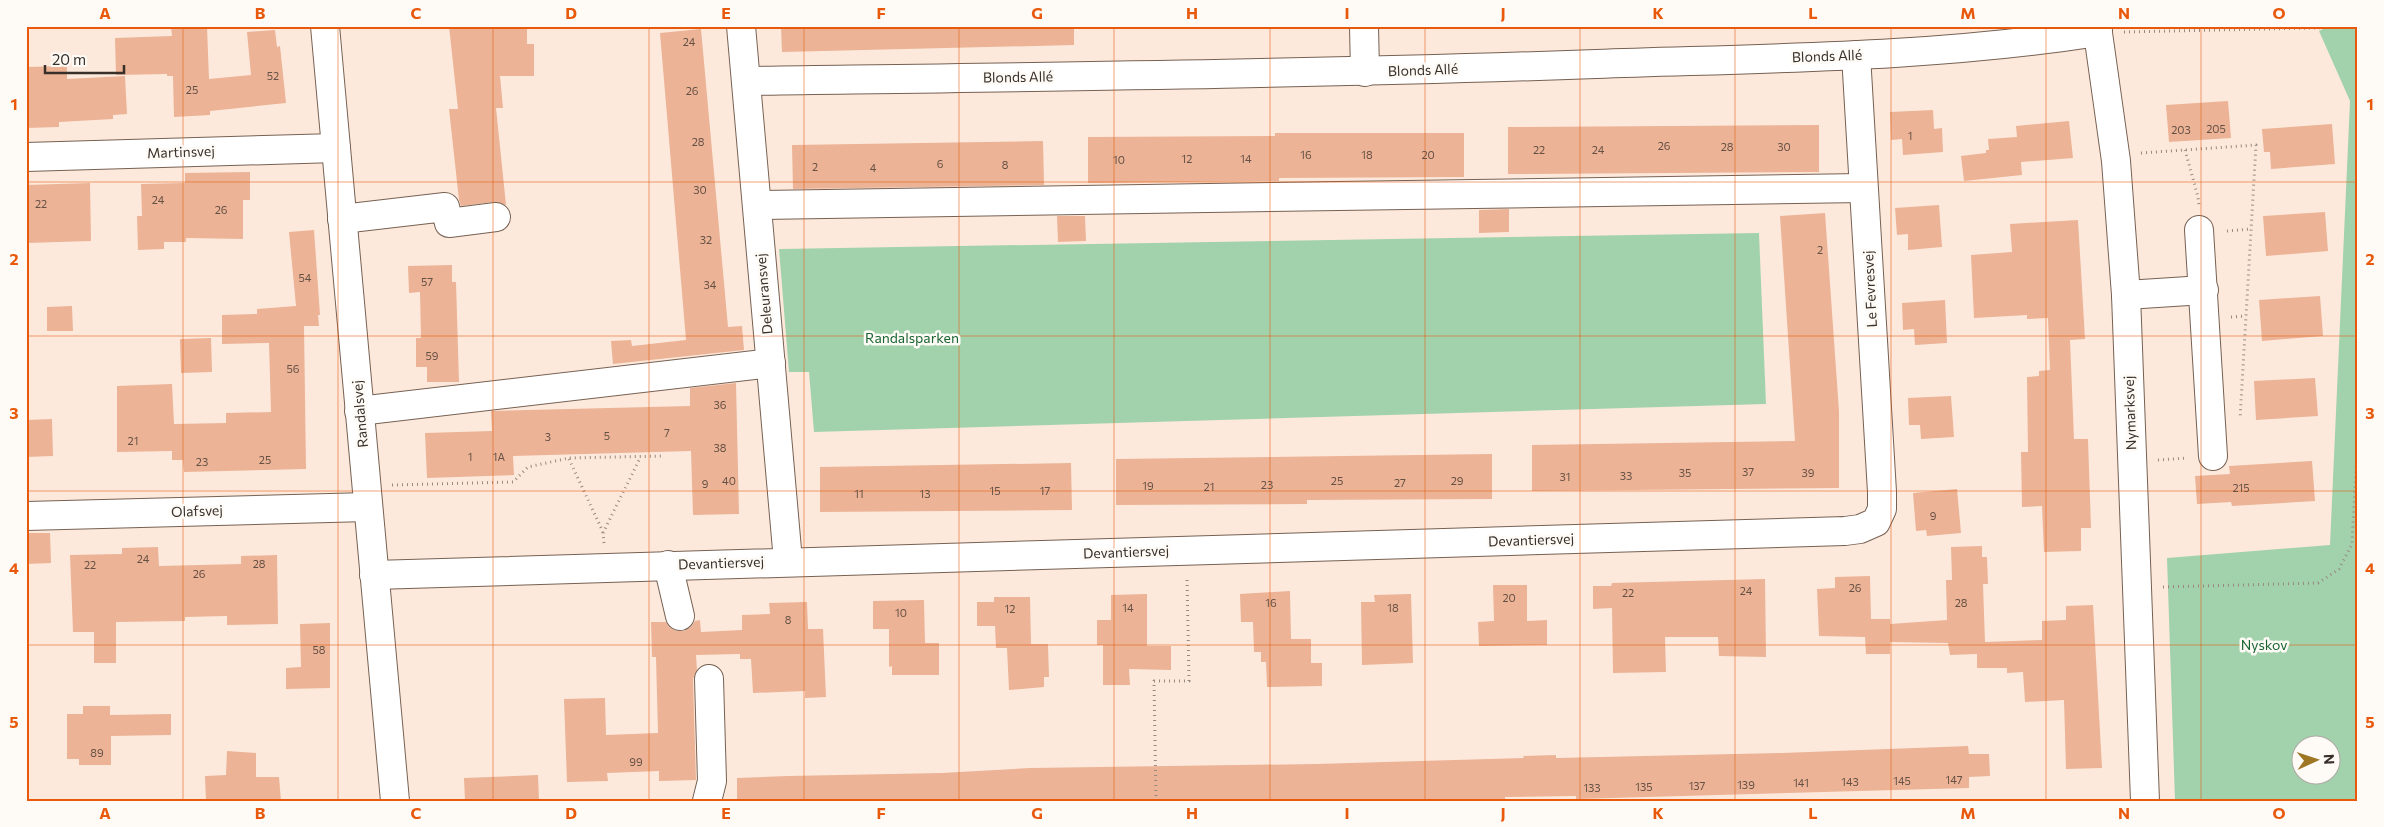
<svg xmlns="http://www.w3.org/2000/svg" width="2384" height="827" viewBox="0 0 2384 827" font-family="Commissioner,sans-serif">
<style>
.green{fill:#a2d2ac;fill-rule:evenodd}
.building{fill:#ecb396}
.lines{fill:none;stroke-linecap:round;stroke-linejoin:round}
.minor-casing{stroke:#766153;stroke-width:30}
.path{stroke:#988980;stroke-width:3;stroke-dasharray:1 4;stroke-linecap:butt}
.minor{stroke:#fff;stroke-width:28}
.grid{fill:none;stroke:#e8590c;stroke-width:1;stroke-opacity:0.55}
.labels{text-anchor:middle;stroke-width:5;stroke-linejoin:round;paint-order:stroke}
.number-label{font-size:11px;fill:#665145}
.street-label{font-size:14px;fill:#39302a;stroke:#fefaf6}
.park-label{font-size:14px;fill:#186533;stroke:#fefaf6}
.neatline{fill:none;stroke:#e8590c;stroke-width:2}
.grid-label{font-size:16px;text-anchor:middle;font-weight:bold;fill:#e8590c}
</style>
<rect width="100%" height="100%" fill="#fde9dc"/>
<g class="green">
<path d="M 2329,26 L 2358,26 L 2358,800 L 2175,801 L 2167,558 L 2330,545 L 2350,101 L 2319,31 ZM 2302,744 L 2332,744 L 2332,774 L 2302,774 Z"/>
<path d="M 1759,233 L 1766,404 L 814,432 L 809,372 L 789,372 L 779,249 Z"/>
</g>
<g class="building">
<path d="M 171,26 L 207,26 L 209,79 L 251,75 L 247,32 L 275,30 L 277,47 L 280,46 L 286,103 L 210,111 L 210,115 L 174,117 L 173,76 L 167,76 L 167,74 L 116,75 L 115,38 L 172,36 Z"/>
<path d="M 449,26 L 527,26 L 527,44 L 534,44 L 534,76 L 500,76 L 503,108 L 496,108 L 506,205 L 494,202 L 461,206 L 459,200 L 449,109 L 458,109 Z"/>
<path d="M 781,26 L 1074,26 L 1074,45 L 782,52 Z"/>
<path d="M 701,29 L 728,327 L 742,326 L 744,350 L 613,364 L 611,341 L 631,340 L 632,346 L 686,340 L 660,33 Z"/>
<path d="M 67,66 L 67,79 L 125,76 L 127,114 L 113,115 L 113,119 L 59,122 L 59,127 L 26,128 L 26,67 Z"/>
<path d="M 2228,101 L 2231,138 L 2169,142 L 2166,105 Z"/>
<path d="M 1933,110 L 1934,129 L 1942,128 L 1943,152 L 1903,155 L 1902,139 L 1891,140 L 1890,112 Z"/>
<path d="M 2069,121 L 2073,158 L 2021,162 L 2022,175 L 1964,181 L 1961,156 L 1986,153 L 1986,150 L 1989,150 L 1988,139 L 2017,137 L 2016,126 Z"/>
<path d="M 2332,124 L 2335,164 L 2271,169 L 2270,152 L 2264,152 L 2262,129 Z"/>
<path d="M 1819,125 L 1819,172 L 1508,174 L 1508,127 Z"/>
<path d="M 1275,133 L 1464,133 L 1464,177 L 1279,178 L 1279,181 L 1088,183 L 1088,137 L 1275,136 Z"/>
<path d="M 1043,141 L 1044,185 L 793,189 L 792,145 Z"/>
<path d="M 250,172 L 250,200 L 243,200 L 243,239 L 186,238 L 186,242 L 164,242 L 164,249 L 138,250 L 137,216 L 142,216 L 141,184 L 185,183 L 185,173 Z"/>
<path d="M 90,183 L 91,241 L 26,243 L 26,185 Z"/>
<path d="M 1939,205 L 1942,247 L 1908,250 L 1908,234 L 1897,235 L 1895,208 Z"/>
<path d="M 1509,209 L 1509,232 L 1479,233 L 1479,210 Z"/>
<path d="M 2325,212 L 2328,251 L 2266,256 L 2263,216 Z"/>
<path d="M 1825,213 L 1839,411 L 1839,488 L 1532,491 L 1532,445 L 1795,441 L 1780,216 Z"/>
<path d="M 1057,216 L 1085,216 L 1086,241 L 1058,242 Z"/>
<path d="M 2078,220 L 2085,339 L 2070,340 L 2074,439 L 2088,439 L 2091,528 L 2081,528 L 2081,551 L 2044,552 L 2042,506 L 2022,507 L 2021,452 L 2028,452 L 2027,377 L 2039,376 L 2039,371 L 2050,370 L 2048,318 L 2027,319 L 2027,315 L 1974,318 L 1971,255 L 2012,252 L 2010,224 Z"/>
<path d="M 314,230 L 320,315 L 318,315 L 319,326 L 304,326 L 306,469 L 184,472 L 183,460 L 172,460 L 172,451 L 117,452 L 117,386 L 172,384 L 174,424 L 226,423 L 226,413 L 271,412 L 269,343 L 222,344 L 222,315 L 257,314 L 257,309 L 296,306 L 289,232 Z"/>
<path d="M 452,265 L 452,282 L 456,282 L 459,382 L 427,382 L 427,367 L 416,367 L 416,338 L 421,338 L 420,292 L 409,293 L 408,266 Z"/>
<path d="M 2320,296 L 2323,336 L 2262,341 L 2259,300 Z"/>
<path d="M 1945,300 L 1947,343 L 1915,345 L 1914,329 L 1903,330 L 1902,303 Z"/>
<path d="M 72,306 L 73,331 L 47,331 L 47,307 Z"/>
<path d="M 211,338 L 212,372 L 181,373 L 180,339 Z"/>
<path d="M 2315,378 L 2318,416 L 2256,420 L 2254,381 Z"/>
<path d="M 736,383 L 739,514 L 693,515 L 691,451 L 513,456 L 514,475 L 427,478 L 425,433 L 492,431 L 491,411 L 690,406 L 690,388 Z"/>
<path d="M 1951,396 L 1954,437 L 1921,439 L 1920,425 L 1909,425 L 1908,398 Z"/>
<path d="M 52,419 L 53,456 L 26,457 L 26,420 Z"/>
<path d="M 1492,454 L 1492,499 L 1307,500 L 1307,504 L 1116,505 L 1116,459 Z"/>
<path d="M 2312,461 L 2315,501 L 2232,506 L 2231,502 L 2197,504 L 2195,476 L 2230,474 L 2229,466 Z"/>
<path d="M 1071,463 L 1072,510 L 820,512 L 820,467 Z"/>
<path d="M 1957,489 L 1961,533 L 1927,536 L 1926,530 L 1916,531 L 1913,493 Z"/>
<path d="M 26,533 L 50,533 L 51,563 L 26,564 Z"/>
<path d="M 1982,546 L 1982,557 L 1987,557 L 1988,584 L 1983,584 L 1985,642 L 2042,640 L 2042,621 L 2066,620 L 2066,606 L 2093,605 L 2102,768 L 2066,769 L 2064,700 L 2025,702 L 2023,672 L 2007,673 L 2007,668 L 1977,668 L 1977,654 L 1950,655 L 1948,643 L 1890,642 L 1890,654 L 1866,654 L 1865,637 L 1819,636 L 1817,589 L 1835,588 L 1835,577 L 1870,576 L 1871,619 L 1890,619 L 1890,624 L 1947,620 L 1946,580 L 1952,580 L 1951,547 Z"/>
<path d="M 158,547 L 159,566 L 241,564 L 241,556 L 277,555 L 278,624 L 227,625 L 227,616 L 185,617 L 185,621 L 116,622 L 116,663 L 94,663 L 94,632 L 73,632 L 70,555 L 122,554 L 122,548 Z"/>
<path d="M 1765,579 L 1766,657 L 1719,656 L 1718,637 L 1665,637 L 1666,672 L 1613,673 L 1612,608 L 1593,609 L 1593,586 L 1611,586 L 1612,583 Z"/>
<path d="M 1493,585 L 1527,585 L 1527,621 L 1547,620 L 1547,645 L 1479,646 L 1478,622 L 1494,621 Z"/>
<path d="M 1290,591 L 1291,639 L 1311,639 L 1311,663 L 1322,663 L 1322,686 L 1267,687 L 1266,662 L 1261,662 L 1261,652 L 1254,652 L 1253,622 L 1241,622 L 1240,594 Z"/>
<path d="M 1147,594 L 1147,646 L 1171,646 L 1171,670 L 1129,669 L 1130,685 L 1103,685 L 1103,645 L 1097,645 L 1097,620 L 1111,620 L 1111,595 Z"/>
<path d="M 1411,594 L 1413,663 L 1362,665 L 1361,602 L 1375,602 L 1374,595 Z"/>
<path d="M 994,597 L 1030,597 L 1031,644 L 1048,644 L 1049,677 L 1044,677 L 1044,687 L 1009,690 L 1007,648 L 996,648 L 995,626 L 977,626 L 977,602 L 994,602 Z"/>
<path d="M 924,600 L 925,643 L 939,643 L 939,675 L 892,675 L 892,666 L 889,667 L 889,629 L 873,629 L 873,601 Z"/>
<path d="M 807,602 L 808,629 L 823,629 L 826,697 L 805,698 L 805,691 L 753,693 L 751,659 L 740,659 L 740,654 L 696,655 L 697,670 L 693,679 L 696,780 L 659,781 L 659,771 L 607,773 L 608,781 L 567,782 L 564,699 L 605,698 L 606,735 L 658,733 L 656,657 L 652,657 L 651,622 L 666,622 L 669,627 L 676,631 L 684,631 L 691,627 L 695,621 L 700,620 L 701,632 L 742,630 L 742,615 L 770,614 L 769,603 Z"/>
<path d="M 330,623 L 330,688 L 286,689 L 286,668 L 301,667 L 300,624 Z"/>
<path d="M 83,706 L 110,706 L 110,715 L 171,714 L 171,735 L 111,736 L 111,765 L 79,765 L 79,759 L 67,759 L 67,714 L 83,714 Z"/>
<path d="M 1968,746 L 1969,754 L 1989,754 L 1990,776 L 1969,777 L 1969,788 L 1576,799 L 1576,796 L 1505,797 L 1505,799 L 1444,801 L 737,801 L 737,778 L 788,776 L 942,773 L 1030,768 L 1316,764 L 1524,758 L 1523,756 L 1556,755 L 1556,758 L 1782,753 Z"/>
<path d="M 227,751 L 256,753 L 256,777 L 279,777 L 281,801 L 206,801 L 205,776 L 226,775 Z"/>
<path d="M 538,775 L 539,801 L 465,801 L 464,778 Z"/>
</g>
<g class="lines">
<defs>
<g id="minor">
<path d="M 325,26 L 395,801"/>
<path d="M 741,26 L 788,561"/>
<path d="M 1364,26 L 1365,72"/>
<path d="M 2097,26 L 2116,161 L 2126,295 L 2145,801"/>
<path d="M 746,81 C 1029,77 1313,74 1596,64 C 1764,58 1932,58 2098,32"/>
<path d="M 26,157 L 336,148"/>
<path d="M 757,205 L 1863,188"/>
<path d="M 342,219 L 445,207 L 449,223 L 496,217"/>
<path d="M 2199,230 L 2213,456"/>
<path d="M 2126,295 L 2204,290"/>
<path d="M 359,411 L 771,363"/>
<path d="M 26,516 L 368,507"/>
<path d="M 668,565 L 680,616"/>
<path d="M 374,575 L 1845,531 L 1860,529 L 1876,522 L 1882,509 L 1882,492 L 1856,55"/>
<path d="M 707,801 L 712,781 L 709,679"/>
</g>
</defs>
<use href="#minor" class="minor-casing"/>
<g class="path">
<path d="M 2124,32 L 2358,27"/>
<path d="M 2185,150 L 2198,197 L 2199,205"/>
<path d="M 2141,153 L 2256,145 L 2240,419"/>
<path d="M 2227,231 L 2251,229"/>
<path d="M 2231,317 L 2246,316"/>
<path d="M 569,459 L 603,532"/>
<path d="M 2158,460 L 2187,458"/>
<path d="M 392,485 L 513,482 L 528,467 L 569,458 L 664,456"/>
<path d="M 604,543 L 603,533 L 640,458"/>
<path d="M 2163,587 L 2318,583 L 2339,569 L 2352,544 L 2358,436"/>
<path d="M 1156,801 L 1154,681 L 1189,681 L 1187,578"/>
</g>
<use href="#minor" class="minor"/>
</g>
<path class="grid" d="M 183,26 L 183,801M 338,26 L 338,801M 493,26 L 493,801M 649,26 L 649,801M 804,26 L 804,801M 959,26 L 959,801M 1114,26 L 1114,801M 1270,26 L 1270,801M 1425,26 L 1425,801M 1580,26 L 1580,801M 1735,26 L 1735,801M 1891,26 L 1891,801M 2046,26 L 2046,801M 2201,26 L 2201,801M 26,182 L 2358,182M 26,336 L 2358,336M 26,491 L 2358,491M 26,645 L 2358,645"/>
<g class="labels">
<g class="number-label">
<text x="689" y="46">24</text>
<text x="273" y="80">52</text>
<text x="192" y="94">25</text>
<text x="692" y="95">26</text>
<text x="2216" y="133">205</text>
<text x="2181" y="134">203</text>
<text x="1910" y="140">1</text>
<text x="698" y="146">28</text>
<text x="1664" y="150">26</text>
<text x="1727" y="151">28</text>
<text x="1784" y="151">30</text>
<text x="1539" y="154">22</text>
<text x="1598" y="154">24</text>
<text x="1306" y="159">16</text>
<text x="1367" y="159">18</text>
<text x="1428" y="159">20</text>
<text x="1187" y="163">12</text>
<text x="1246" y="163">14</text>
<text x="1119" y="164">10</text>
<text x="940" y="168">6</text>
<text x="1005" y="169">8</text>
<text x="815" y="171">2</text>
<text x="873" y="172">4</text>
<text x="700" y="194">30</text>
<text x="158" y="204">24</text>
<text x="41" y="208">22</text>
<text x="221" y="214">26</text>
<text x="706" y="244">32</text>
<text x="1820" y="254">2</text>
<text x="305" y="282">54</text>
<text x="427" y="286">57</text>
<text x="710" y="289">34</text>
<text x="432" y="360">59</text>
<text x="293" y="373">56</text>
<text x="720" y="409">36</text>
<text x="667" y="437">7</text>
<text x="607" y="440">5</text>
<text x="548" y="441">3</text>
<text x="133" y="445">21</text>
<text x="720" y="452">38</text>
<text x="470" y="461">1</text>
<text x="499" y="461">1A</text>
<text x="265" y="464">25</text>
<text x="202" y="466">23</text>
<text x="1748" y="476">37</text>
<text x="1685" y="477">35</text>
<text x="1808" y="477">39</text>
<text x="1626" y="480">33</text>
<text x="1565" y="481">31</text>
<text x="729" y="485">40</text>
<text x="1337" y="485">25</text>
<text x="1457" y="485">29</text>
<text x="1400" y="487">27</text>
<text x="705" y="488">9</text>
<text x="1267" y="489">23</text>
<text x="1148" y="490">19</text>
<text x="1209" y="491">21</text>
<text x="2241" y="492">215</text>
<text x="995" y="495">15</text>
<text x="1045" y="495">17</text>
<text x="859" y="498">11</text>
<text x="925" y="498">13</text>
<text x="1933" y="520">9</text>
<text x="143" y="563">24</text>
<text x="259" y="568">28</text>
<text x="90" y="569">22</text>
<text x="199" y="578">26</text>
<text x="1855" y="592">26</text>
<text x="1746" y="595">24</text>
<text x="1628" y="597">22</text>
<text x="1509" y="602">20</text>
<text x="1271" y="607">16</text>
<text x="1961" y="607">28</text>
<text x="1128" y="612">14</text>
<text x="1393" y="612">18</text>
<text x="1010" y="613">12</text>
<text x="901" y="617">10</text>
<text x="788" y="624">8</text>
<text x="319" y="654">58</text>
<text x="97" y="757">89</text>
<text x="636" y="766">99</text>
<text x="1954" y="784">147</text>
<text x="1902" y="785">145</text>
<text x="1850" y="786">143</text>
<text x="1801" y="787">141</text>
<text x="1746" y="789">139</text>
<text x="1697" y="790">137</text>
<text x="1644" y="791">135</text>
<text x="1592" y="792">133</text>
</g>
<g class="street-label">
<text transform="translate(1827 56) rotate(-2)" y="5">Blonds Allé</text>
<text transform="translate(1423 70) rotate(-2)" y="5">Blonds Allé</text>
<text transform="translate(1018 77) rotate(-1)" y="5">Blonds Allé</text>
<text transform="translate(181 152) rotate(-2)" y="5">Martinsvej</text>
<text transform="translate(1870 289) rotate(-93)" y="5">Le Fevresvej</text>
<text transform="translate(764 294) rotate(-95)" y="5">Deleuransvej</text>
<text transform="translate(2130 413) rotate(-92)" y="5">Nymarksvej</text>
<text transform="translate(360 414) rotate(-95)" y="5">Randalsvej</text>
<text transform="translate(197 511) rotate(-2)" y="5">Olafsvej</text>
<text transform="translate(1531 540) rotate(-2)" y="5">Devantiersvej</text>
<text transform="translate(1126 552) rotate(-2)" y="5">Devantiersvej</text>
<text transform="translate(721 563) rotate(-2)" y="5">Devantiersvej</text>
</g>
<g class="park-label">
<text x="912" y="343">Randalsparken</text>
<text x="2264" y="650">Nyskov</text>
</g>
</g>
<rect width="2384" height="827" fill="none" stroke="#fefaf6" stroke-width="55"/>
<g transform="translate(2316 760) rotate(87)"><circle r="24" fill="#fefaf6" stroke="#afa9a4"/>
<path d="M0-4L9 19L0 12L-9 19Z" fill="#9e7724"/>
<text y="-8" font-size="14" font-weight="bold" text-anchor="middle" fill="#39302a">N</text>
</g>
<path d="M45 65v8h79v-8" fill="none" stroke="#39302a" stroke-width="2.5"/>
<text x="52" y="65" font-size="15" fill="#39302a" stroke="#fefaf6" stroke-width="4" paint-order="stroke">20 m</text>
<rect x="28" y="28" width="2328" height="772" class="neatline"/>
<g class="grid-label">
<text x="105" y="19">A</text>
<text x="260" y="19">B</text>
<text x="416" y="19">C</text>
<text x="571" y="19">D</text>
<text x="726" y="19">E</text>
<text x="881" y="19">F</text>
<text x="1037" y="19">G</text>
<text x="1192" y="19">H</text>
<text x="1347" y="19">I</text>
<text x="1503" y="19">J</text>
<text x="1658" y="19">K</text>
<text x="1813" y="19">L</text>
<text x="1968" y="19">M</text>
<text x="2124" y="19">N</text>
<text x="2279" y="19">O</text>
<text x="14" y="110">1</text>
<text x="2370" y="110">1</text>
<text x="14" y="265">2</text>
<text x="2370" y="265">2</text>
<text x="14" y="419">3</text>
<text x="2370" y="419">3</text>
<text x="14" y="574">4</text>
<text x="2370" y="574">4</text>
<text x="14" y="728">5</text>
<text x="2370" y="728">5</text>
<text x="105" y="819">A</text>
<text x="260" y="819">B</text>
<text x="416" y="819">C</text>
<text x="571" y="819">D</text>
<text x="726" y="819">E</text>
<text x="881" y="819">F</text>
<text x="1037" y="819">G</text>
<text x="1192" y="819">H</text>
<text x="1347" y="819">I</text>
<text x="1503" y="819">J</text>
<text x="1658" y="819">K</text>
<text x="1813" y="819">L</text>
<text x="1968" y="819">M</text>
<text x="2124" y="819">N</text>
<text x="2279" y="819">O</text>
</g>
</svg>
